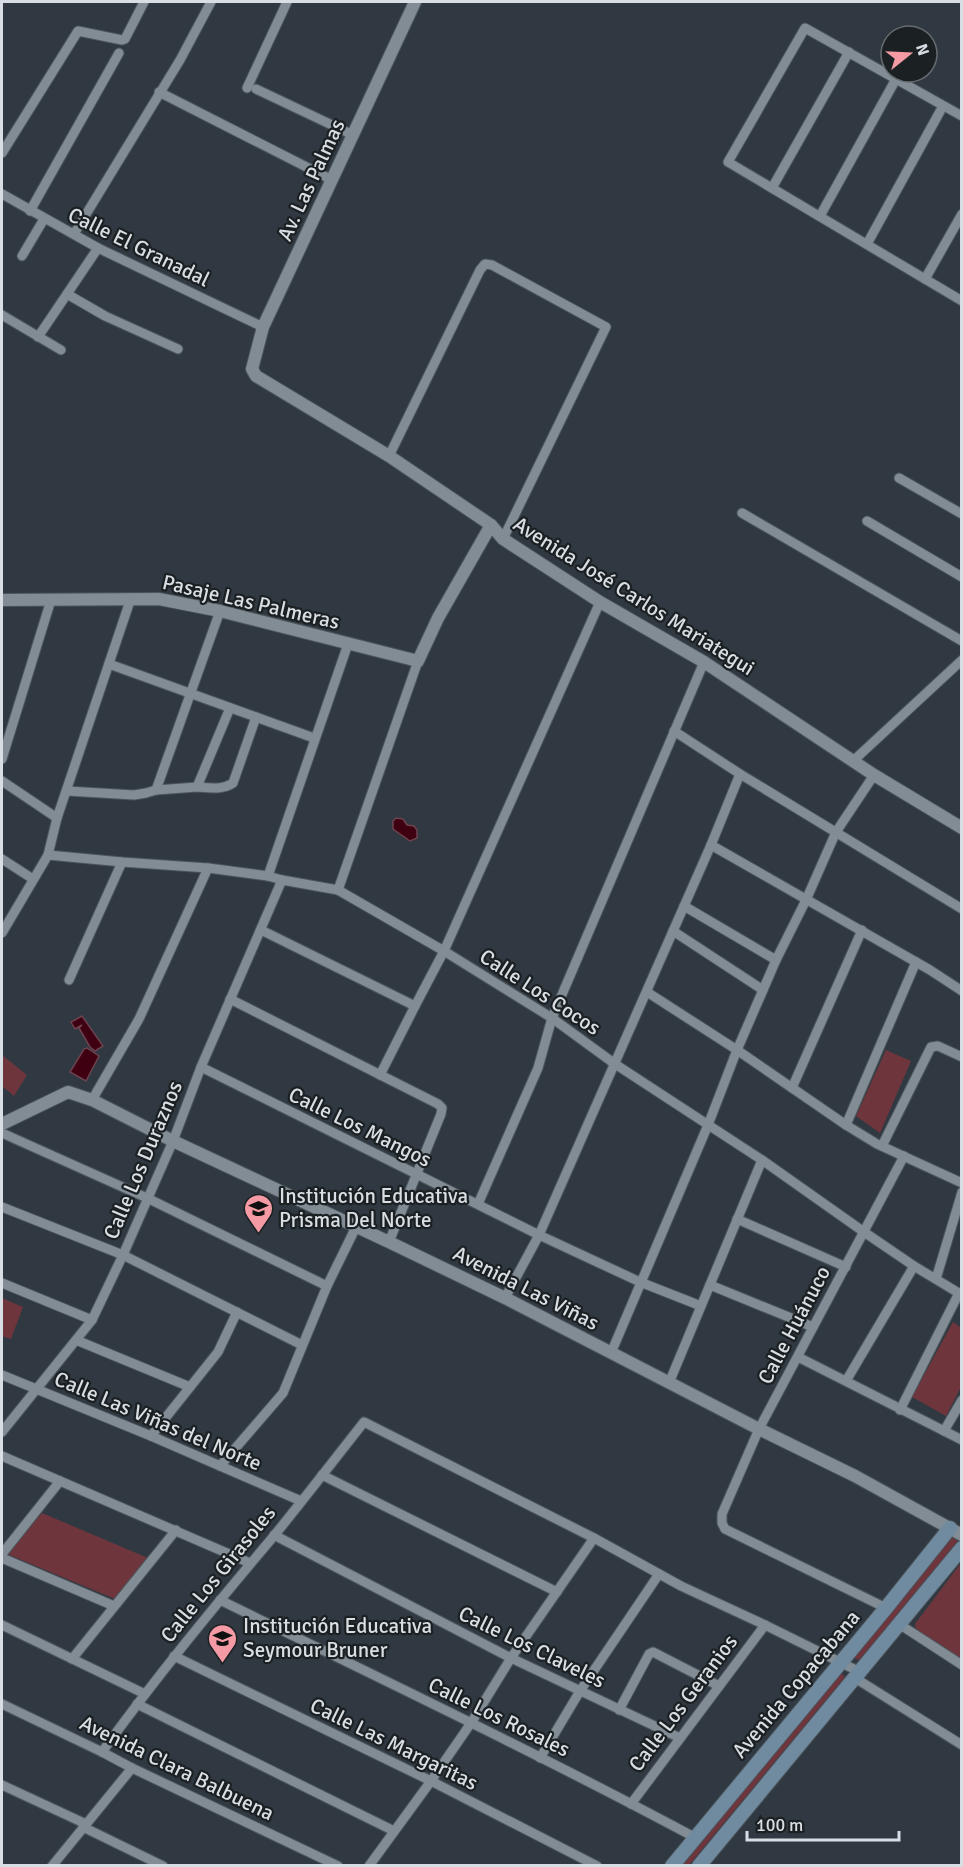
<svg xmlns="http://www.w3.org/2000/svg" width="963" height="1867" viewBox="0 0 963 1867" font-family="Signika,sans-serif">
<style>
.green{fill:#6e353d}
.water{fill:#3f0011;stroke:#6d4350;stroke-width:1.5}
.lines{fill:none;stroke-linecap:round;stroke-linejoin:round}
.minor-casing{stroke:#4d555c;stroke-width:11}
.tertiary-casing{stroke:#4d555c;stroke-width:14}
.secondary-casing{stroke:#4d555c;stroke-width:16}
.minor{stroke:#818c95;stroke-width:9}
.tertiary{stroke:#818c95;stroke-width:12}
.secondary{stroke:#708ba0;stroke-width:14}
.labels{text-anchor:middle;stroke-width:4.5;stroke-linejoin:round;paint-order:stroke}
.street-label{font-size:21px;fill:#d8dee3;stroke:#1b2023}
.poi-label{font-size:21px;fill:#d8dee3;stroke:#1b2023;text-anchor:start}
</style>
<rect width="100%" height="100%" fill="#303941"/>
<g class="green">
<path d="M 886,1050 L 911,1061 L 880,1133 L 856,1116 Z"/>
<path d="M 2,1055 L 27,1075 L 14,1096 L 2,1086 Z"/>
<path d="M 2,1298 L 23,1307 L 11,1339 L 2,1336 Z"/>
<path d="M 953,1322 L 961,1328 L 961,1387 L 946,1416 L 912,1397 Z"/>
<path d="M 42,1513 L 148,1558 L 115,1599 L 7,1554 Z"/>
<path d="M 951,1538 L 956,1538 L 957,1542 L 861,1658 L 858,1660 L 855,1658 L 855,1655 Z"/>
<path d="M 961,1563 L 961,1659 L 916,1631 L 915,1624 Z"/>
<path d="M 841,1673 L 845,1677 L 689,1865 L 681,1866 Z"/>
</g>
<g class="water">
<path d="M 396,818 L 403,819 L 407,825 L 414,826 L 417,830 L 417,838 L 410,841 L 393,829 L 393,821 Z"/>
<path d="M 82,1016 L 103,1046 L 95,1051 L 90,1047 L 79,1028 L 82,1025 L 75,1029 L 71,1022 Z"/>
<path d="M 87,1048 L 99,1056 L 86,1081 L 70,1072 L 84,1049 Z"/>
</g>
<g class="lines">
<defs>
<g id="minor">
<path d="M 247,88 L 287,2"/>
<path d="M 256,89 L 353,135"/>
<path d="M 159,92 L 332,180"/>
<path d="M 962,116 L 805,28 L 728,162 L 962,301"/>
<path d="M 2,153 L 78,31 L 122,40 L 125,39 L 144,2"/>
<path d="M 772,188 L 849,52"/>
<path d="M 2,194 L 98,248 L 263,327"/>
<path d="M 30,211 L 119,53"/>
<path d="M 820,216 L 896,79"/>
<path d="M 74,234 L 180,60 L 211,2"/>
<path d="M 867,244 L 943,106"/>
<path d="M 22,256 L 44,219"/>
<path d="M 925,279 L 962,214"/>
<path d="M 67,294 L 105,316 L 178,349"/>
<path d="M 2,315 L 61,350"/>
<path d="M 38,337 L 98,248"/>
<path d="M 389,456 L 480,270 L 485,264 L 492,265 L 606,327 L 503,539"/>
<path d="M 899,478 L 962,514"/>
<path d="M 742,513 L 962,641"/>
<path d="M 867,521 L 962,577"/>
<path d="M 109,664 L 314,738"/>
<path d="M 674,731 L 740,774 L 962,909"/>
<path d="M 2,759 L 51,600"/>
<path d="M 853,761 L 962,660"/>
<path d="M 2,781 L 57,818"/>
<path d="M 197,787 C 209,788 223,790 233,783 L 256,717"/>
<path d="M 156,790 L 220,611"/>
<path d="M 67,791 L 134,795 L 146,793 L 156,790 L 197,787 L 230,708"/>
<path d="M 711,845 L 930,970 L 962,991"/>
<path d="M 48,855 L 122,862 L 208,868 L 268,876 L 282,880 L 338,890 L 444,951 L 552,1018 L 615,1064 L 762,1160 L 864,1232 L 914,1266 L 962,1295"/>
<path d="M 2,859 L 33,879"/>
<path d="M 268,876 L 348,644"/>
<path d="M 338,890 L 418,661"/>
<path d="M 684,906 L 776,960"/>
<path d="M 261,930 L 415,1006 L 380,1075"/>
<path d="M 673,931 L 763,990"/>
<path d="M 2,933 L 48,855 L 57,818 L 131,598"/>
<path d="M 69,980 L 122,862"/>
<path d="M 647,992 L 737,1050 L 846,1125 L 877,1144 L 962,1183"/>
<path d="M 230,999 L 438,1104 L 442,1108 L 441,1114 L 389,1242"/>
<path d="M 415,1006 L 444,951 L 600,602"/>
<path d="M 201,1067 L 539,1235 L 640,1282 L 701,1306"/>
<path d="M 792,1088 L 862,930"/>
<path d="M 92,1100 L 139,1019 L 208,868"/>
<path d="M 846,1125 L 916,962"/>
<path d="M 2,1133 L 147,1198 L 327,1286"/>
<path d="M 882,1146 L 931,1047 L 938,1046 L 962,1057"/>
<path d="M 478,1204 L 538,1068 L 552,1018 L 704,662"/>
<path d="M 2,1207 L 123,1255 L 302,1345"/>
<path d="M 737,1219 L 846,1267"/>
<path d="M 936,1279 L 962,1192"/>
<path d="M 2,1283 L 92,1320"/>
<path d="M 710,1285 L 813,1327"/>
<path d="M 505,1298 L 539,1235 L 711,845 L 740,774"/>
<path d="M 76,1340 L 190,1387"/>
<path d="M 611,1353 L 708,1125 L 737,1050 L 776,960 L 806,900 L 836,832 L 874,775"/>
<path d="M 798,1357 L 962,1440"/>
<path d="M 2,1375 L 151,1436 L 301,1501"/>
<path d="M 846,1381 L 914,1266"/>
<path d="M 669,1383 L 762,1160"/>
<path d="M 900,1410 L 959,1293"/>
<path d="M 944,1431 L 962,1400"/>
<path d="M 2,1432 L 92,1320 L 123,1255 L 173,1141 L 201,1067 L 282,880"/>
<path d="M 151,1436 L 218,1352 L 237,1312"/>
<path d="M 2,1456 L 250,1563"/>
<path d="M 220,1466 L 283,1393 L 327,1286 L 356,1227"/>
<path d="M 322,1475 L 557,1592"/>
<path d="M 274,1535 L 511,1658 L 680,1738"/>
<path d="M 2,1554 L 60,1481"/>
<path d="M 2,1558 L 114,1606"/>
<path d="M 220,1600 C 379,1678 539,1754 696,1838"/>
<path d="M 886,1608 L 725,1529 L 722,1523 L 722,1514 L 759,1429 L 904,1156"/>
<path d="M 899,1624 L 962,1665"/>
<path d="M 2,1625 L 145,1694"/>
<path d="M 174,1656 L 431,1781 L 597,1866"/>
<path d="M 72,1659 L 176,1530"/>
<path d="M 855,1678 L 962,1745"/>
<path d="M 2,1704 L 102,1752 L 132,1768 L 338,1866"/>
<path d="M 137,1704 L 394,1831"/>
<path d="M 619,1710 L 649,1654 L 653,1652 L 719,1686"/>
<path d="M 102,1752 C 156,1677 214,1607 273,1537 C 304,1499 334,1460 364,1422 L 594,1538 L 681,1586 L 765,1625 L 860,1672"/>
<path d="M 540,1758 L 580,1691 L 659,1574"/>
<path d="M 2,1785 L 86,1824"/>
<path d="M 631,1804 L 765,1625"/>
<path d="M 83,1827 L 163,1866"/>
<path d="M 52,1866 L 132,1768"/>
<path d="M 369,1866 L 431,1781 L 471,1723 L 511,1658 L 594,1538"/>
</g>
<g id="tertiary">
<path d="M 415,2 L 263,327 L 252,369 L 256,376 L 389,456 L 491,525 L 503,539 L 600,602 L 704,662 L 874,775 L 962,828"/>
<path d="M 2,600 L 159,599 L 220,611 L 418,661 L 438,618 L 491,525"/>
<path d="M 2,1124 L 68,1092 L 92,1100 L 173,1141 L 389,1242 L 505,1298 L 759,1429 L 855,1476 L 962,1535"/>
</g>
<g id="secondary">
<path d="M 672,1866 L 886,1608 L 950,1528"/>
<path d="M 699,1866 L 962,1548"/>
</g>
</defs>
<use href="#minor" class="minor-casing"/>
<use href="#tertiary" class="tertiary-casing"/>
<use href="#secondary" class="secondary-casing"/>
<use href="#minor" class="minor"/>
<use href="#tertiary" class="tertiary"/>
<use href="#secondary" class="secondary"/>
</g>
<defs>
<symbol id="school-pin" viewBox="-11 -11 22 30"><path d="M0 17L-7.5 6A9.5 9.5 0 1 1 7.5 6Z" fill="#f49aa4" stroke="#1b2023"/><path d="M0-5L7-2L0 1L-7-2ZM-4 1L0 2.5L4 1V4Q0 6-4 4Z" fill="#111"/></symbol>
</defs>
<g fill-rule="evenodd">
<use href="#school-pin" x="242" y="1192" width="33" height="45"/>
<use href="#school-pin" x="206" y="1622" width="33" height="45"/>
</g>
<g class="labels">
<g class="street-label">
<text transform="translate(311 180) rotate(-65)" y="7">Av. Las Palmas</text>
<text transform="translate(139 247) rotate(26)" y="7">Calle El Granadal</text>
<text transform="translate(634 596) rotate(32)" y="7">Avenida José Carlos Mariategui</text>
<text transform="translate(251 602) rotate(13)" y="7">Pasaje Las Palmeras</text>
<text transform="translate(540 992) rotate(33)" y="7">Calle Los Cocos</text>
<text transform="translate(360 1127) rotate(26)" y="7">Calle Los Mangos</text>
<text transform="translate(143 1160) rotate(-67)" y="7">Calle Los Duraznos</text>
<text transform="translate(526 1288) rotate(27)" y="7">Avenida Las Viñas</text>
<text transform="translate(794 1325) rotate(-62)" y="7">Calle Huánuco</text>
<text transform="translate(158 1421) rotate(23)" y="7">Calle Las Viñas del Norte</text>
<text transform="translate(218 1574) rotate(-51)" y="7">Calle Los Girasoles</text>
<text transform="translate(532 1647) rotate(26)" y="7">Calle Los Claveles</text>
<text transform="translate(796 1684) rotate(-50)" y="7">Avenida Copacabana</text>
<text transform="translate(683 1703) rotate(-53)" y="7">Calle Los Geranios</text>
<text transform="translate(499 1717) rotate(26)" y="7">Calle Los Rosales</text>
<text transform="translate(394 1744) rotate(26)" y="7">Calle Las Margaritas</text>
<text transform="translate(177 1768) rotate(26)" y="7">Avenida Clara Balbuena</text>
</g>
<g class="poi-label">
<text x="279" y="1203">Institución Educativa<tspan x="279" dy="24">Prisma Del Norte</tspan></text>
<text x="243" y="1633">Institución Educativa<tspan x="243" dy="24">Seymour Bruner</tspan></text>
</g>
</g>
<rect width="963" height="1867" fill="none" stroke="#d8dee3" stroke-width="6"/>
<g transform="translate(909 54) rotate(72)"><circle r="28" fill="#1b2023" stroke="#676c70" stroke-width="1.5"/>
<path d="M0-4.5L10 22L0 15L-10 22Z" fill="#f49aa4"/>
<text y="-9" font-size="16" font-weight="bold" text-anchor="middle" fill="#d8dee3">N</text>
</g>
<path d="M747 1831v9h152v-9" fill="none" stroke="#d8dee3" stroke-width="3"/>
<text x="756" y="1831" font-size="18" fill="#d8dee3" stroke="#1b2023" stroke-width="4.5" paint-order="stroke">100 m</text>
</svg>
